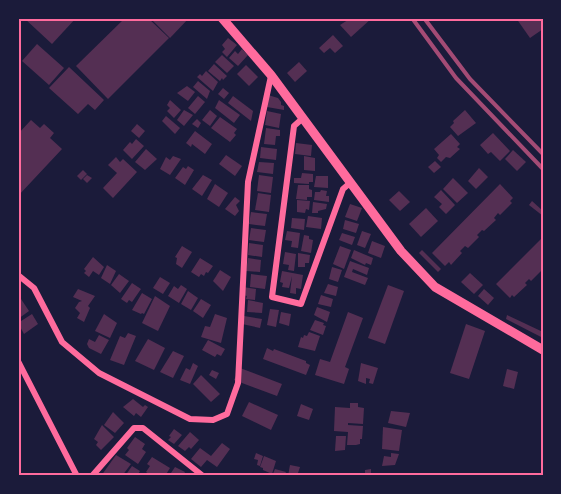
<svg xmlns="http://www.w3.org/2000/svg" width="561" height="494" viewBox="0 0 561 494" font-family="'Crimson Pro',serif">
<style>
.building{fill:#542f53}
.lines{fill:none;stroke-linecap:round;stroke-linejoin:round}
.minor{stroke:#ff6b9d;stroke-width:6}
.secondary{stroke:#ff6b9d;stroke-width:9}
.rail{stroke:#a44b75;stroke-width:4}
.neatline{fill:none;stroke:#ff6b9d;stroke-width:2}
</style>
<rect width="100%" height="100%" fill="#1b1b3a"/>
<g class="building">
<path d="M 24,18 L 76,18 L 52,44 Z"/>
<path d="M 125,18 L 148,18 L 169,38 L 108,99 L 76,66 Z"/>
<path d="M 150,18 L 189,18 L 170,38 Z"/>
<path d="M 351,18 L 372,18 L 351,37 L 340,25 Z"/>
<path d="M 516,18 L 543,18 L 543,29 L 530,38 Z"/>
<path d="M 333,35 L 343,46 L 335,53 L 330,48 L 324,53 L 319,48 Z"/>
<path d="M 228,38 L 237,45 L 227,57 L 222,52 L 225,49 L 222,45 Z"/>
<path d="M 37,44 L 64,68 L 49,85 L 22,61 Z"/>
<path d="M 242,49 L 248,55 L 238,66 L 229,58 L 235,51 L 238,54 Z"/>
<path d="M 222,55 L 234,66 L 227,73 L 215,62 Z"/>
<path d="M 299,62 L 307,71 L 295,82 L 287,73 Z"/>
<path d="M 214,64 L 227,76 L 223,80 L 222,78 L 220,81 L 208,71 Z"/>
<path d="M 246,65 L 258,77 L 249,86 L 237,74 Z"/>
<path d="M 69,67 L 104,100 L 95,110 L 88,104 L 78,114 L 49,88 Z"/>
<path d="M 206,71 L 218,82 L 213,91 L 197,77 L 200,74 L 202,76 Z"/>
<path d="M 198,81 L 210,91 L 207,99 L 193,87 Z"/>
<path d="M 187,86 L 195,92 L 188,101 L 177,93 Z"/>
<path d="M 223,88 L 229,93 L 224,99 L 218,94 Z"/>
<path d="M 268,95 L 278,98 L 281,102 L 281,105 L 284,106 L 284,110 L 267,107 Z"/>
<path d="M 198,96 L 205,102 L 195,114 L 188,108 Z"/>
<path d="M 233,96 L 253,111 L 251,121 L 228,103 Z"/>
<path d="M 170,100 L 181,110 L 174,118 L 167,111 L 170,108 L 167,105 Z"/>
<path d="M 219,100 L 240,115 L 234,123 L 215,108 Z"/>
<path d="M 184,110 L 193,115 L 184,126 L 177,120 Z"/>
<path d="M 210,110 L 217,116 L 210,126 L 202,120 Z"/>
<path d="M 465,110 L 476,123 L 458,136 L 450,127 L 454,123 L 453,121 Z"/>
<path d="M 267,111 L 281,114 L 279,128 L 265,125 Z"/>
<path d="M 166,116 L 180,128 L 175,134 L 162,121 Z"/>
<path d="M 220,117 L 237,129 L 234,133 L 236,135 L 230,142 L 211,128 Z"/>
<path d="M 197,119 L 201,123 L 198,128 L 192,124 Z"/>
<path d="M 31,120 L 40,128 L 44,124 L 54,133 L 50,138 L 62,149 L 18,196 L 18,134 Z"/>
<path d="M 137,124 L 145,131 L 139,138 L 131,131 Z"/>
<path d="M 266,128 L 280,130 L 280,136 L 276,136 L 275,145 L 264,144 Z"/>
<path d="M 195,131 L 212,144 L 205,154 L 192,144 L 191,147 L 186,143 Z"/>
<path d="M 493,133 L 510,151 L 500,161 L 491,152 L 488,154 L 480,145 Z"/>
<path d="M 451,134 L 460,144 L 457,147 L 460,149 L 450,158 L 446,157 L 441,162 L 437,158 L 439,155 L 434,149 Z"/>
<path d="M 136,139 L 144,146 L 132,159 L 123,150 L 130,142 L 132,144 Z"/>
<path d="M 296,143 L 312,145 L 311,156 L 295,154 Z"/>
<path d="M 261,147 L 277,149 L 276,160 L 260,158 Z"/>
<path d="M 146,149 L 157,159 L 145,170 L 135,162 Z"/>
<path d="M 513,150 L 526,162 L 517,171 L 505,159 Z"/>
<path d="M 226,155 L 242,166 L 235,176 L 219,164 Z"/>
<path d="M 173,156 L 181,159 L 170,175 L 160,169 L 166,157 L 170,160 Z"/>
<path d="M 304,156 L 315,158 L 315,171 L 304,170 Z"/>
<path d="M 116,157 L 120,162 L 123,159 L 137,172 L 113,198 L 103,188 L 117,173 L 108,165 Z"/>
<path d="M 435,161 L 441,167 L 434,173 L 428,167 Z"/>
<path d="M 259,162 L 274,163 L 273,174 L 257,172 Z"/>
<path d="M 188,166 L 194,170 L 185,185 L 175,178 L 183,167 L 186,169 Z"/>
<path d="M 479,168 L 488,177 L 476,189 L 468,181 Z"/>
<path d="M 83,170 L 87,174 L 81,180 L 77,176 Z"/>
<path d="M 302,173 L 313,174 L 313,182 L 309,182 L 309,184 L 294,183 L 294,178 L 301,178 Z"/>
<path d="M 87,175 L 92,178 L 87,183 L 83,179 Z"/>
<path d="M 203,175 L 212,180 L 202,196 L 192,189 Z"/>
<path d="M 259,175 L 273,177 L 271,193 L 257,191 Z"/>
<path d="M 316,176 L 328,176 L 328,188 L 314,187 Z"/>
<path d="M 453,178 L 468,193 L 457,203 L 443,189 Z"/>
<path d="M 215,184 L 228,193 L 219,207 L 207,199 Z"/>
<path d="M 500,184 L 513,198 L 510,201 L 512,203 L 500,215 L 498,213 L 494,218 L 496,220 L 484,231 L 482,230 L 477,235 L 479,237 L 468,248 L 465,246 L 460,251 L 462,253 L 451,265 L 449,262 L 445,266 L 432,253 Z"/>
<path d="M 298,185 L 309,185 L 309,189 L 312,190 L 312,197 L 307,197 L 307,200 L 296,199 Z"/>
<path d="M 321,190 L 327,191 L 326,196 L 329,196 L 329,202 L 314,200 L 315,192 L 320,192 Z"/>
<path d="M 441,190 L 455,205 L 446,214 L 439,207 L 442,204 L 434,197 Z"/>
<path d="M 399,191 L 410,202 L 400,211 L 389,200 Z"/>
<path d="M 258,193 L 271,195 L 269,212 L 255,210 Z"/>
<path d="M 235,197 L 240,201 L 236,205 L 239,211 L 235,216 L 225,209 Z"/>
<path d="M 297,200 L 310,201 L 309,210 L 306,209 L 305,213 L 297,212 Z"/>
<path d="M 532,201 L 543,211 L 543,216 L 529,205 Z"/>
<path d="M 313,202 L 327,204 L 326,209 L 318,211 L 318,213 L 312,213 Z"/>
<path d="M 350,204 L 362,208 L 357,221 L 345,217 Z"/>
<path d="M 426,208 L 438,221 L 421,237 L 409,224 Z"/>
<path d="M 251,212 L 267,214 L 265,226 L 249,224 Z"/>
<path d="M 308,216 L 322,218 L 321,229 L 306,227 Z"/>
<path d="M 292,218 L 305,219 L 304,230 L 291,228 Z"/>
<path d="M 345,220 L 359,224 L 356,233 L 343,229 Z"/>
<path d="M 251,228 L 266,230 L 264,242 L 249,240 Z"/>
<path d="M 287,231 L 300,233 L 298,248 L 291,247 L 292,241 L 285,240 Z"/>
<path d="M 362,231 L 371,234 L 365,248 L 357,245 Z"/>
<path d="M 342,233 L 355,237 L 352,245 L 339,240 Z"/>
<path d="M 304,235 L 309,236 L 309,239 L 313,240 L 311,253 L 301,251 Z"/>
<path d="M 543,237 L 543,269 L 531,281 L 529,279 L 525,283 L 527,285 L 514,297 L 512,295 L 510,298 L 496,284 Z"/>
<path d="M 372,241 L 385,246 L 381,258 L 368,253 Z"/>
<path d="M 249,243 L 263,245 L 262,257 L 248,255 Z"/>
<path d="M 182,246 L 192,252 L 182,268 L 176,264 L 177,258 L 175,257 Z"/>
<path d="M 340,246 L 351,250 L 344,269 L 333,264 Z"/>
<path d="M 354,250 L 373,258 L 371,265 L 366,263 L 365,265 L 351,258 Z"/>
<path d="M 422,250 L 441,269 L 438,272 L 419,253 Z"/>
<path d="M 285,252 L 296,254 L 294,271 L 288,270 L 289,265 L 283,264 Z"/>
<path d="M 298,253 L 310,255 L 309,263 L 305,263 L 305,267 L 298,267 Z"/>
<path d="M 93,257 L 104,267 L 99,275 L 93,271 L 89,277 L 84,273 L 86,271 L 84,269 Z"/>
<path d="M 200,258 L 213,266 L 208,273 L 206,272 L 204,276 L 201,274 L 199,277 L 191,272 Z"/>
<path d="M 248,258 L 261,260 L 260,272 L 246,271 Z"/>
<path d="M 350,261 L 369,268 L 367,275 L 353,269 L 352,272 L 368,278 L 365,285 L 344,277 Z"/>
<path d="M 107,265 L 116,271 L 110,284 L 101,278 Z"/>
<path d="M 332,267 L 342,270 L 338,282 L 329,279 Z"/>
<path d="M 220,270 L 231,277 L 223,291 L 213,281 Z"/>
<path d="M 282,271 L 303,275 L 301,289 L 296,288 L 296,294 L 290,293 L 292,276 L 289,288 L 282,287 L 283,283 L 280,282 Z"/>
<path d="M 470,273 L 483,285 L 474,294 L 461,282 Z"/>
<path d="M 119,274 L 129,281 L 120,293 L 111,285 Z"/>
<path d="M 251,274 L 267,276 L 265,289 L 250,287 Z"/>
<path d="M 160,277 L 170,283 L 163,294 L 153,288 Z"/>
<path d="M 132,283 L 141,289 L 132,302 L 129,300 L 127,303 L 121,299 Z"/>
<path d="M 328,284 L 338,287 L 336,296 L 324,293 Z"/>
<path d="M 181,285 L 187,289 L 179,303 L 168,296 L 174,286 L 178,289 Z"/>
<path d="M 388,285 L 404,291 L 385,344 L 368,338 Z"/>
<path d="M 243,287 L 256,289 L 255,300 L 246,299 L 247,296 L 242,295 Z"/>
<path d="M 78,289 L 95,296 L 88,306 L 90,308 L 84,322 L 77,318 L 80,313 L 75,308 L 79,302 L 82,301 L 73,297 Z"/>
<path d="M 484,289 L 494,298 L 488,305 L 478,296 Z"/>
<path d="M 188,291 L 198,298 L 191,310 L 181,304 Z"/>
<path d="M 142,293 L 152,299 L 144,314 L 142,313 L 141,314 L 132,310 Z"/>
<path d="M 321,295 L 333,299 L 331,307 L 318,304 Z"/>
<path d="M 155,296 L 170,306 L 158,331 L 142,323 Z"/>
<path d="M 21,299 L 29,311 L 18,319 L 18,301 Z"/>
<path d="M 201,299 L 211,305 L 203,318 L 193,311 Z"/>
<path d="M 248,300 L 263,303 L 262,313 L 247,312 Z"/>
<path d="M 317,307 L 330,312 L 327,322 L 314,315 Z"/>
<path d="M 270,309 L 279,310 L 276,327 L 267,325 Z"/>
<path d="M 281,312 L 291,314 L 289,326 L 279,323 Z"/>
<path d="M 348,312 L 363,318 L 345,367 L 349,369 L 344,384 L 315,375 L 320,359 L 330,362 Z"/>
<path d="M 32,314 L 38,324 L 24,334 L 18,323 Z"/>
<path d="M 104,314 L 117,323 L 110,338 L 95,331 Z"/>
<path d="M 215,314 L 227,318 L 221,343 L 201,337 L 205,326 L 210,327 Z"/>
<path d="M 507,315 L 543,332 L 543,338 L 506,319 Z"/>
<path d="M 244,316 L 262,319 L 260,328 L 242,324 Z"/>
<path d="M 315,320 L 324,323 L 323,325 L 326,326 L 323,335 L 310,330 Z"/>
<path d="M 466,324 L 485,331 L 469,379 L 450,373 Z"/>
<path d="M 309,332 L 320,336 L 315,351 L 298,347 L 301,337 L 303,338 L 304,335 L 307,336 Z"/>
<path d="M 128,333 L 136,336 L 124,365 L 110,360 L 120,336 L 125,338 Z"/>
<path d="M 99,335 L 109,340 L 101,354 L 89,348 L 87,344 L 89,339 L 95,342 Z"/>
<path d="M 148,339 L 165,348 L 154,370 L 135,361 Z"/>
<path d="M 208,340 L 225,349 L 221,356 L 217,354 L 215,357 L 202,350 Z"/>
<path d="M 267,348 L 273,351 L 274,349 L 306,361 L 306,363 L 310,365 L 306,375 L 263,359 Z"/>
<path d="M 173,351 L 184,356 L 173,378 L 160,372 Z"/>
<path d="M 193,363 L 198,366 L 190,384 L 180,380 L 186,368 L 190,370 Z"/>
<path d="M 361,363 L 378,368 L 373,384 L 369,383 L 370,379 L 366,378 L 366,384 L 358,381 Z"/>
<path d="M 240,368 L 282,384 L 277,396 L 234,380 Z"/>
<path d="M 507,369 L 518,372 L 514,389 L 503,386 Z"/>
<path d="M 212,370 L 219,373 L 216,379 L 209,375 Z"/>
<path d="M 201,375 L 220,394 L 211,402 L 193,384 Z"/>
<path d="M 133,399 L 143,407 L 145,405 L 148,407 L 141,417 L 136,413 L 134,416 L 123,407 Z"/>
<path d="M 249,402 L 278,415 L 271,430 L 242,416 Z"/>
<path d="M 350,403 L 358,403 L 358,407 L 364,408 L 363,424 L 348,423 L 348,425 L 363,426 L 362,439 L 360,439 L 360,444 L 356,445 L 347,445 L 348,432 L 334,431 L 335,407 L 350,408 Z"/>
<path d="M 301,404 L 313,409 L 309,420 L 297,416 Z"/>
<path d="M 391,411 L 410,413 L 406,427 L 388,423 Z"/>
<path d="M 113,412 L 124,423 L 115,433 L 104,425 Z"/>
<path d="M 102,425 L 114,437 L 101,450 L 96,445 L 98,442 L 94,439 Z"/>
<path d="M 383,427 L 402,430 L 399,451 L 382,449 Z"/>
<path d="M 174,429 L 182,435 L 174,444 L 168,440 L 171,437 L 169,436 Z"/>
<path d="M 190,432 L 199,440 L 191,449 L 189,447 L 185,451 L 178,446 Z"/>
<path d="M 336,436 L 346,436 L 345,450 L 335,451 Z"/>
<path d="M 135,437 L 145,444 L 142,449 L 146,452 L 138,464 L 125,455 L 129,450 L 127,448 Z"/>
<path d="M 222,443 L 230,449 L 217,467 L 207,460 L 201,467 L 191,459 L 200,448 L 211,456 Z"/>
<path d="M 256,453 L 263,456 L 260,466 L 257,465 L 258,460 L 254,459 Z"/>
<path d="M 391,453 L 399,454 L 395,465 L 382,466 L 384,456 L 391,457 Z"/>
<path d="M 116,455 L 131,464 L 122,476 L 101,476 Z"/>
<path d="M 264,456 L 276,461 L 272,474 L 263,470 L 263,468 L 260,467 Z"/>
<path d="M 152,457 L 170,468 L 165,476 L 152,476 L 146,472 L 150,466 L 147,464 Z"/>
<path d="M 290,465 L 300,467 L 297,476 L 288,476 Z"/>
<path d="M 132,466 L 140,471 L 137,476 L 125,476 Z"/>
<path d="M 175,467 L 185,472 L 183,476 L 169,476 Z"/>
<path d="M 275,469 L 286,472 L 284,476 L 272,476 Z"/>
<path d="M 371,469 L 371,476 L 365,476 L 365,470 Z"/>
</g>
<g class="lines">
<g class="minor">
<path d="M 303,118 L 294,126 L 272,297 L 301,304 L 343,189 L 350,183"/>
<path d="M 18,275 L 34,288 L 62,342 L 99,373 L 190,419 L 213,420 L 227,414 L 238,383 L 248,182 L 271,76"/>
<path d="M 18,361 L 77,476"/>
<path d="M 92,476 L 134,428 L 143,428 L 203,476"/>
</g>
<path class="secondary" d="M 222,18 L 271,75 L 401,251 L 435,287 L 543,350"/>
<g class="rail">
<path d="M 412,18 L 456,78 L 543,169"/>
<path d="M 424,18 L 470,79 L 543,154"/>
</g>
</g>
<rect width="561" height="494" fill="none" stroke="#1b1b3a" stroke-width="39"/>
<rect x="20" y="20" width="522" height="454" class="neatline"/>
</svg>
